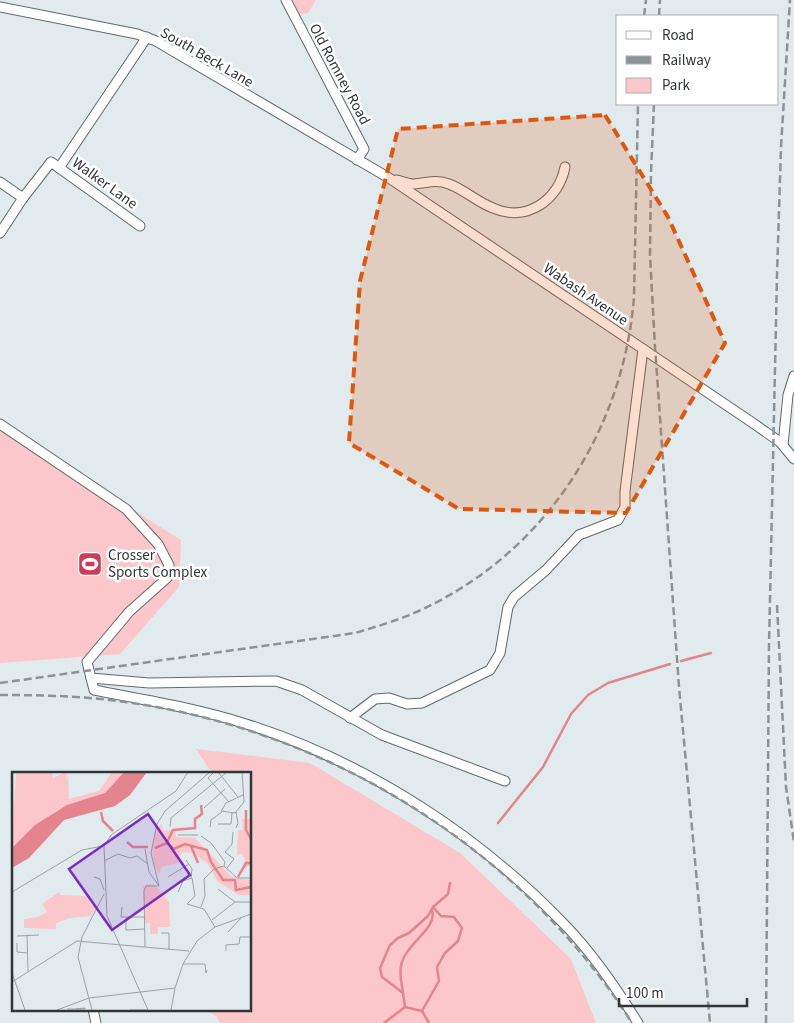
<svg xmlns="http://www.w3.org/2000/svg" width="794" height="1023" viewBox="0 0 794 1023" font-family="'Source Sans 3',sans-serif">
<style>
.green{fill:#fbc7ca}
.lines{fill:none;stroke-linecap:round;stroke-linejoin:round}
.stream{stroke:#e3848e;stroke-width:2.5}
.street-casing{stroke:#60696a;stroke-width:11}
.street{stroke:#fff;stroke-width:9}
.rail{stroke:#8c9394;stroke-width:2.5;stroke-dasharray:8 4;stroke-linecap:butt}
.marked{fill:#df570e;fill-opacity:0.2;stroke:#df570e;stroke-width:4;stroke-dasharray:10 6;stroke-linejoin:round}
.labels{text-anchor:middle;stroke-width:5;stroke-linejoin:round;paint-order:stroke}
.street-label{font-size:15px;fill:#313535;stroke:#fff}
.poi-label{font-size:15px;fill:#313535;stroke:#fff;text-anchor:start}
.inset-river{fill:none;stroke:#e3848e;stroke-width:2.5}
.inset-road{fill:none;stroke:#9ba2a3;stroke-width:1}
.view{fill:#7b2cbf;fill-opacity:0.15;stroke:#7b2cbf;stroke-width:2.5}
.inset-edge{fill:none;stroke:#313535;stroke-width:2.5}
</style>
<rect width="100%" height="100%" fill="#e1ebed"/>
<g class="green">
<path d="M 292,0 L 316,0 L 308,13 L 299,14 Z"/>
<path d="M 0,426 L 181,540 L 179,587 L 120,654 L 0,663 Z"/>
<path d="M 196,749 L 310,763 L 460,853 L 571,959 L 596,1023 L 220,1023 L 217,1017 L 205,1009 L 250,1009 L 250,773 L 212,773 Z"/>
</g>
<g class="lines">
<g class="stream">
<path d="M 681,661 L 711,653"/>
<path d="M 498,823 L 543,767 L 571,714 L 588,695 L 608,683 L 670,664"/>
<path d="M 403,993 C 402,985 399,974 401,966 C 405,943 438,929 432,910"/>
<path d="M 405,1007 L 403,993 L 382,977 L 380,968 L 390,945 L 398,938 L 409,933 L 428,916 L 433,907"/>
<path d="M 422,1011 L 429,1023"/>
<path d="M 384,1023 L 405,1007 L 422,1011 L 439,981 L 437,967 L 445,953 L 458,941 L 462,928 L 454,917 L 441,916 L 433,907 L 448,894 L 450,883"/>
</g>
<defs>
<g id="street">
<path d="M 286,0 L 364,149 L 357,160"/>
<path d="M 0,7 L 137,34 L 156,41 L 389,178 L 750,421 L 780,442 L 794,459"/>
<path d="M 59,168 L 147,37"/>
<path d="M 396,180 C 401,181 409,184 414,184 C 427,183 436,179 449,184 C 465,190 477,202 493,208 C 526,223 559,200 565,167"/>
<path d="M 0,182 L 23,198"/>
<path d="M 0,233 L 23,198 L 51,162 L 140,226"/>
<path d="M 0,424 L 126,509 L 158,544 L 169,565 L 167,578 L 129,612 L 87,662 L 91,678 L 149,683 L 276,681 L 302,690 L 382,735 L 505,781"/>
<path d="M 783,445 L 788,395 L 794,376"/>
<path d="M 91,678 L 94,690 C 145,700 196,708 246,724 C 366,762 479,835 566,926 C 594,955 617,989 638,1023"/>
<path d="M 350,718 L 375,699 L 389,698 L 407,704 L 422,703 L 490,670 L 500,653 L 508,607 L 514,597 L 546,570 L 579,535 L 618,520 L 625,507 L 625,491 L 643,349"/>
<path d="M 93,1009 L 96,1023"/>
</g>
</defs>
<use href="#street" class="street-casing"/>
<use href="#street" class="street"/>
<g class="rail">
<path d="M 644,16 L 646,0"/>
<path d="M 659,16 L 660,0"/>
<path d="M 654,104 L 651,172 L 650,255 L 655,347 L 679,687 L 710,1023"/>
<path d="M 777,605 L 786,787 L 794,842"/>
<path d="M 0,683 L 355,633 C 382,625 409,617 433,604 C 550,545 624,426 634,297 L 638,104"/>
<path d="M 0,695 C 44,695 88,696 132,703 C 332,732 523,851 632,1023"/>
<path d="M 766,1023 L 769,646 L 777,275 L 781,147 L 790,0"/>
</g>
</g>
<path class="marked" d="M 605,115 L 668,217 L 725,343 L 626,513 L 459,509 L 349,443 L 360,281 L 398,129 Z"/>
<defs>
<symbol id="stadium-square" viewBox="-11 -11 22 22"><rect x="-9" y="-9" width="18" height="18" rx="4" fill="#cd3d58" stroke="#fff"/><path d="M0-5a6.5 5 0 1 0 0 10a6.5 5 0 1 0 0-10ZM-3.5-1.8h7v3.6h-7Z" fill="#fff"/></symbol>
</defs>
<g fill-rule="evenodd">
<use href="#stadium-square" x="76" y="550" width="28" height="28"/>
</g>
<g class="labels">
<g class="street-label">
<text transform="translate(207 57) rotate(30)" y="5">South Beck Lane</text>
<text transform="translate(340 74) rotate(62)" y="5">Old Romney Road</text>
<text transform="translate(105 183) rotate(36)" y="5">Walker Lane</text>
<text transform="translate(586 294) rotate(34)" y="5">Wabash Avenue</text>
</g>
<g class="poi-label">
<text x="108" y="560">Crosser<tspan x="108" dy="17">Sports Complex</tspan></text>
</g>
</g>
<g transform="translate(12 772)">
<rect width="239" height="239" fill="#e1ebed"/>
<path d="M 4,0 L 40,0 L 41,6 L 54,0 L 55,9 L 56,0 L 57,27 L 87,19 L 100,0 L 112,0 L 93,21 L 45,38 L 0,76 ZM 230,47 L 239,47 L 239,93 L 230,98 L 233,87 L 230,82 L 225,83 L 226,58 L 231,58 ZM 149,52 L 152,59 L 163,57 L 164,65 L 183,66 L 221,106 L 239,108 L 239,123 L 227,123 L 205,109 L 196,92 L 181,81 L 170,80 L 166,91 L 150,95 L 147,102 L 142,93 L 140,76 L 143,62 ZM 135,112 L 143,113 L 157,130 L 158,155 L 146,155 L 146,162 L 138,162 L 138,151 L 133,151 L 131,115 ZM 47,120 L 48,123 L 77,124 L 78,133 L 85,134 L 79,144 L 58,146 L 44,151 L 44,157 L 12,156 L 12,147 L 26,145 L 35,140 L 30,132 Z" fill="#fbc7ca"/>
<path d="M 112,0 L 135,0 L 118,23 L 103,34 L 52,48 L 17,86 L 0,96 L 0,76 L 23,53 L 55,33 L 93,21 Z" fill="#e3848e"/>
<path class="inset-river" d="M 234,38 L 234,58 L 239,67M 89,40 L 91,49 L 101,59M 115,70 L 121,75 L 136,75M 155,70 L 161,58 L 183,56 L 183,47 L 190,42 L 189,33M 179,74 L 186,91M 143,76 L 155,71 L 162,77 L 173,72 L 195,78 L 199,90 L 211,108 L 223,108 L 224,118 L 239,115M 226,105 L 234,91 L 239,91"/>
<path class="inset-road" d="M 202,0 L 196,6 L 217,30M 206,0 L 226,25M 230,0 L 232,30 L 223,41 L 209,39 L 214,31 L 231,23M 192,36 L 213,17M 206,52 L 219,52 L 220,41M 158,55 L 159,46 L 215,0M 198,55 L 199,48 L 210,40M 224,56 L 226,51 L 224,40M 166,63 L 186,63M 189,64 L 199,71 L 213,90 L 212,94M 133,77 L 137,100 L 147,114 L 134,114 L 132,119 L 133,175M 174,88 L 180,97 L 179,106M 92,89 L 106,82 L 118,86 L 125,84 L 136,92M 215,96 L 222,87 L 213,80 L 220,72 L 221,60M 82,105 L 88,107 L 92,118M 156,105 L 177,92M 147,114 L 139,81 L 145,52 L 153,39 L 198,0M 206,117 L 223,130 L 239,130M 0,120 L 70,78 L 91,74M 166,120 L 171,109 L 180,106 L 183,124 L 175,132M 175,132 L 192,137 L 203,155M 110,135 L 109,145 L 132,145M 189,135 L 193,124 L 192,107 L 202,97 L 212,94 L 225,106 L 239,106M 114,145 L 114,158 L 133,157M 200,148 L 223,130M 216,160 L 229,146M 149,161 L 157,161 L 157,178M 15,163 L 16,199M 5,164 L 27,163M 5,171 L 5,180 L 15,181M 214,179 L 214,173 L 227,172 L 228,165 L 239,165M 171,192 L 193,192 L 194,201 L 195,198M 0,201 L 13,238M 0,210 L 65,169 L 177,179M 55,237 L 73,237 L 73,236 L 64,237M 45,238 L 77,226 L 163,216 L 171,192 L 185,169 L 203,155 L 239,142M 80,238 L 66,185 L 70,165 L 92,122M 118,238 L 134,238M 136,238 L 95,144 L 92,74 L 99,63 L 164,19 L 176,0M 159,238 L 163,216"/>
<path class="view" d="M 136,42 L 178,103 L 100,158 L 57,97 Z"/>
<rect width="239" height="239" class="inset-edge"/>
</g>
<rect x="616" y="15" width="162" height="90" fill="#ffffff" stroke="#adaeae"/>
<rect x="626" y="31" width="25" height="8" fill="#ffffff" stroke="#adaeae"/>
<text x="662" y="40" font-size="15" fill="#313535">Road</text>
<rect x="626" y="56" width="25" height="8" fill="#8c9394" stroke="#adaeae"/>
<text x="662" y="65" font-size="15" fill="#313535">Railway</text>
<rect x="626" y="78" width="25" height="15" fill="#fbc7ca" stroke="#adaeae"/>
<text x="662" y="90" font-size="15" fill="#313535">Park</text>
<path d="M619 998v8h128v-8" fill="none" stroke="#313535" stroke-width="2.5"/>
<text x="626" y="998" font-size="15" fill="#313535" stroke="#ffffff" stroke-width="4" paint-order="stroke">100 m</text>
</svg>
